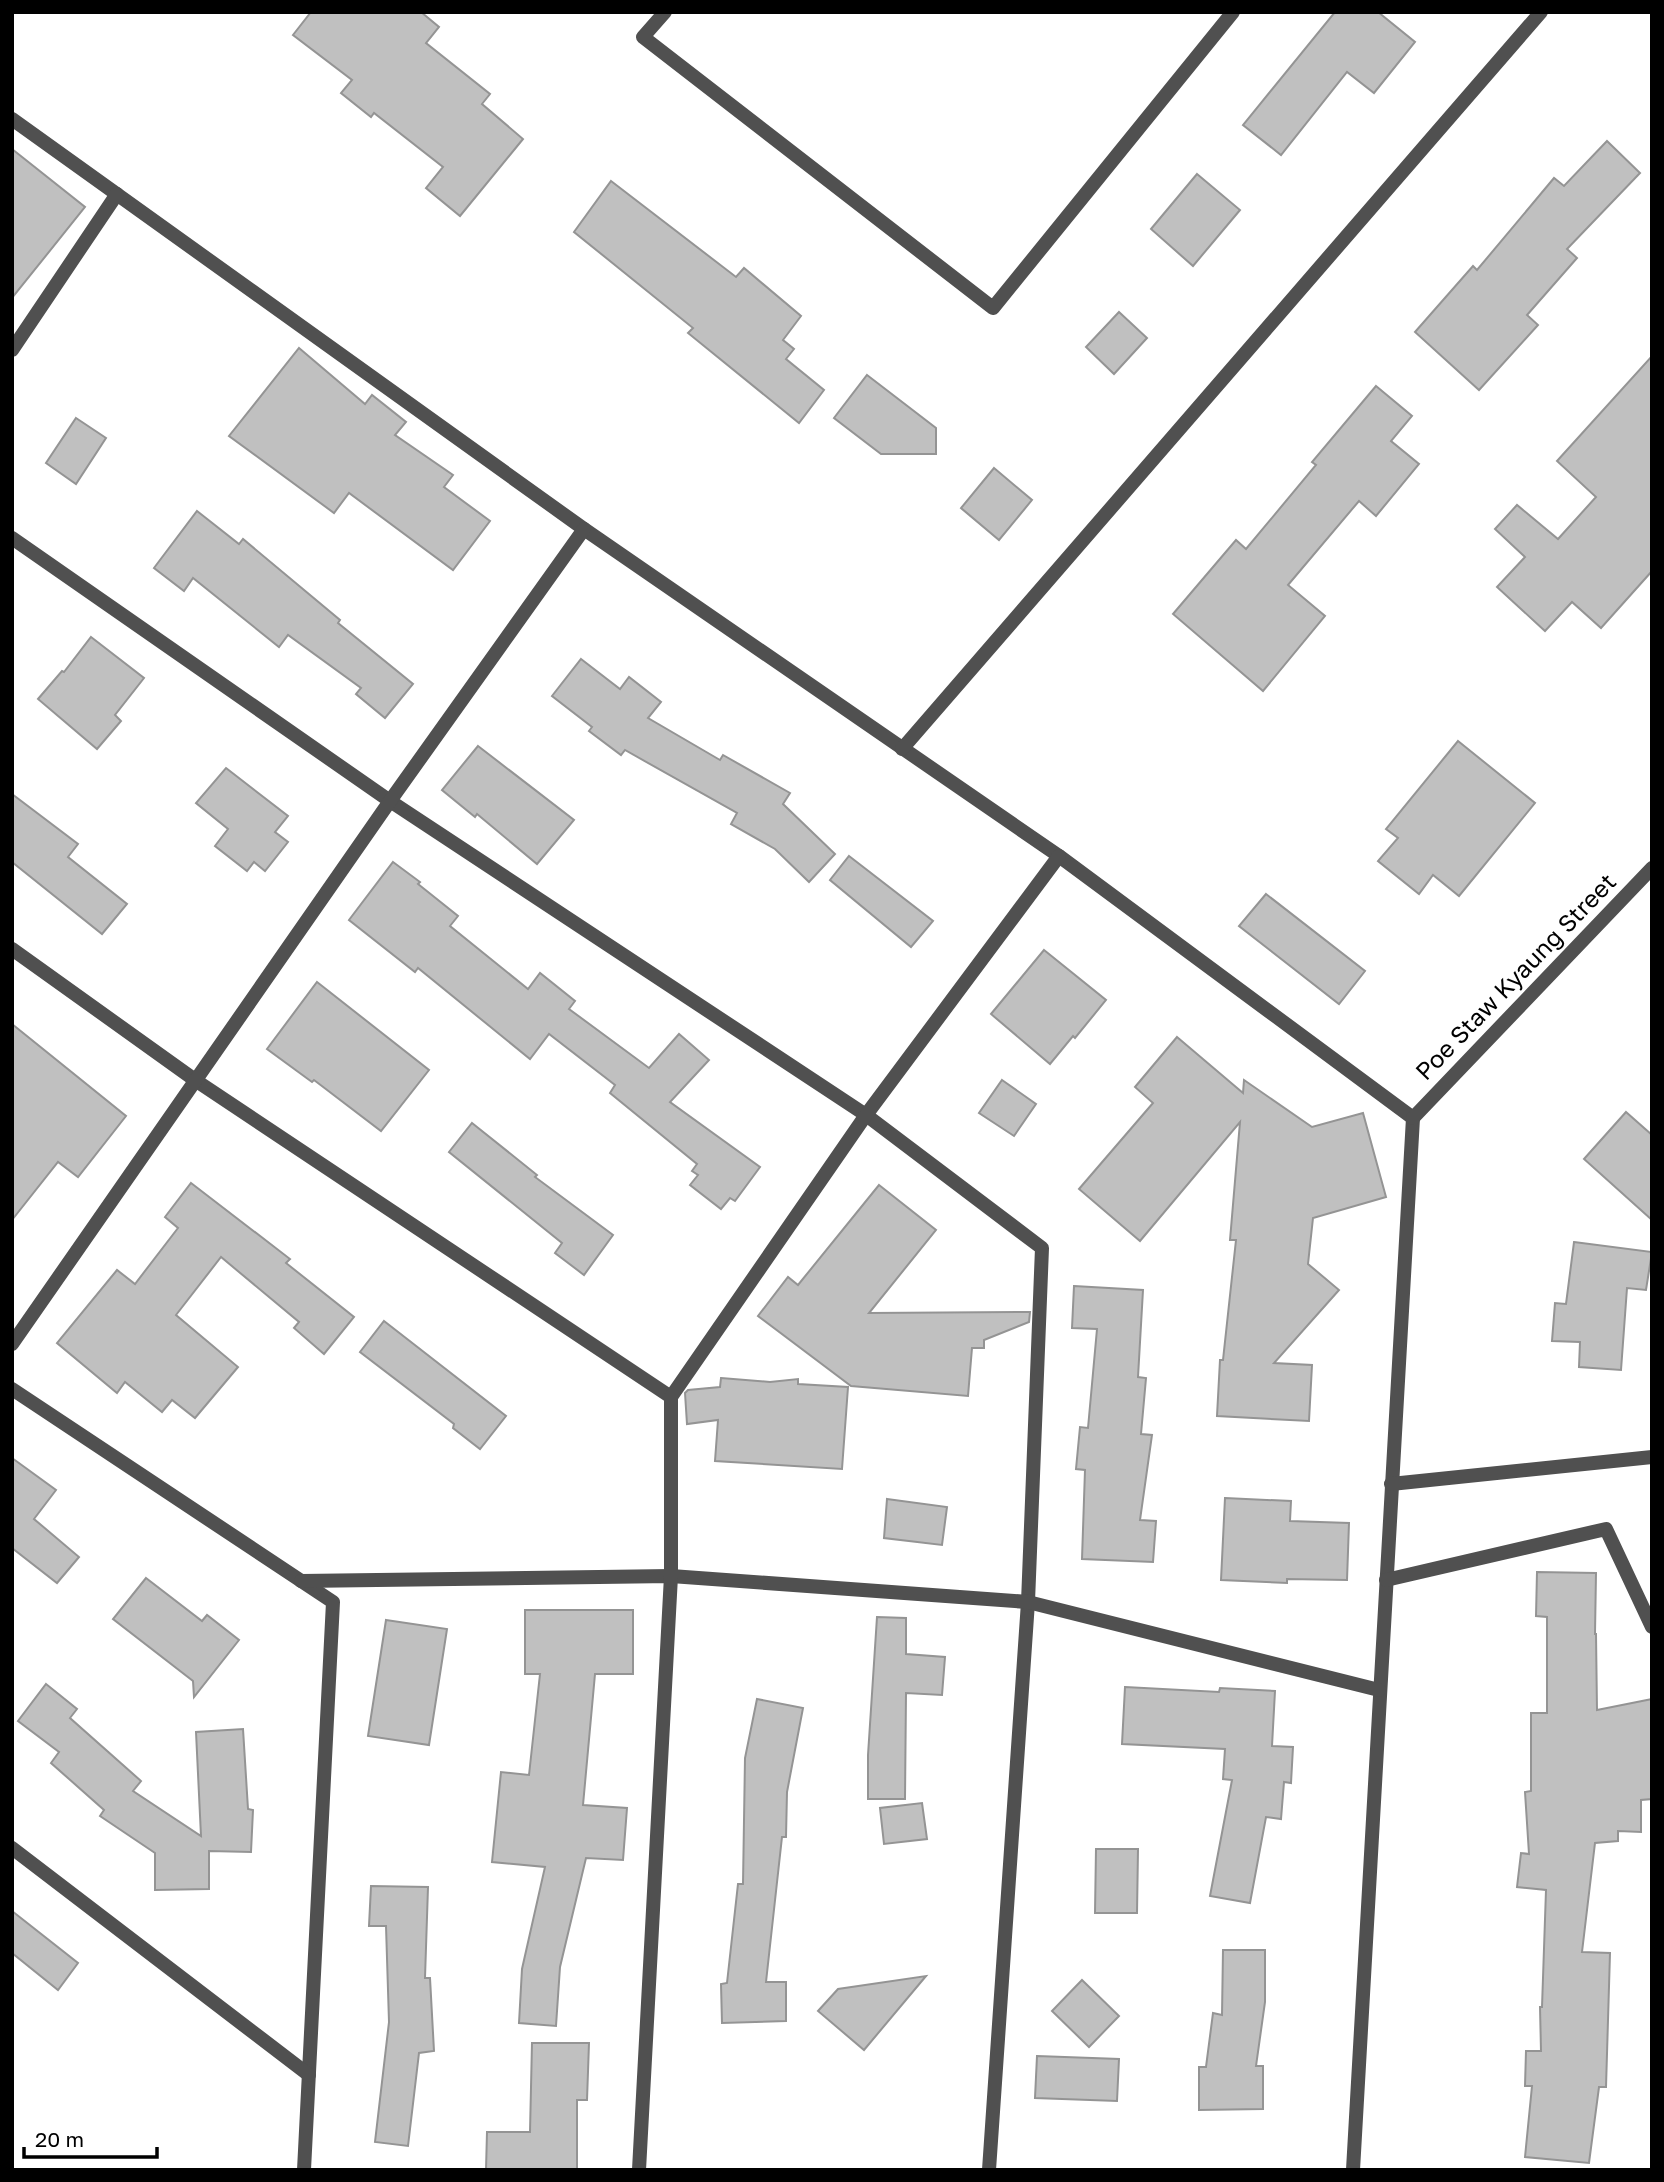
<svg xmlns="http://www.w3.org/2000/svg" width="1664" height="2182" viewBox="0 0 1664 2182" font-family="'Golos Text',sans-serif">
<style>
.building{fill:#c0c0c0;stroke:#949494;stroke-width:2}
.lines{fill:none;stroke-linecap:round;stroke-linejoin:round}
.street{stroke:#505050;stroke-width:14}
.labels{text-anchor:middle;stroke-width:5;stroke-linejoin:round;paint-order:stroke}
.street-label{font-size:24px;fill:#000;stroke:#fff}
</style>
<rect width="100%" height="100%" fill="#fff"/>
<g class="building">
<path d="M 311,12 L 421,12 L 439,27 L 426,43 L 490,94 L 482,104 L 523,139 L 460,216 L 426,188 L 443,167 L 374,113 L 371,117 L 341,93 L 352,80 L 293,35 Z"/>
<path d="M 1335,12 L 1378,12 L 1415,42 L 1374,93 L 1347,72 L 1281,155 L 1243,125 Z"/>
<path d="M 1607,141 L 1640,173 L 1567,249 L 1577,258 L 1527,315 L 1538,325 L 1479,390 L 1415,332 L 1473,266 L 1477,270 L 1554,178 L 1564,186 Z"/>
<path d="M 12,149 L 85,207 L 12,298 Z"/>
<path d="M 1197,174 L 1240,210 L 1193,266 L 1151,229 Z"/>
<path d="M 611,181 L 736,277 L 744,268 L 801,316 L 783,340 L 794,349 L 786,359 L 824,390 L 799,423 L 688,333 L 693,328 L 574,232 Z"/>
<path d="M 1119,312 L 1147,338 L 1114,374 L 1086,347 Z"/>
<path d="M 299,348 L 365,404 L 372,395 L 406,422 L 395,435 L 453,475 L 444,487 L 490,521 L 453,570 L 349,493 L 334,513 L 229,436 Z"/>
<path d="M 1652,356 L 1652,571 L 1601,628 L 1572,602 L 1545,631 L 1497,587 L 1525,557 L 1495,529 L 1517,505 L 1558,539 L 1596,497 L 1557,461 Z"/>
<path d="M 867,375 L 936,428 L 936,454 L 881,454 L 834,418 Z"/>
<path d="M 1376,386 L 1412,416 L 1391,441 L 1419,464 L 1376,516 L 1359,501 L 1288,585 L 1325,616 L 1263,691 L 1173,614 L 1236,540 L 1246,549 L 1316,465 L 1312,462 Z"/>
<path d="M 76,418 L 106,438 L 76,484 L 46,463 Z"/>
<path d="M 994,468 L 1032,500 L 999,540 L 961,508 Z"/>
<path d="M 197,511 L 239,544 L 243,539 L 340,620 L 338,623 L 413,684 L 385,718 L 356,694 L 361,688 L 288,635 L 279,647 L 193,578 L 184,591 L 154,568 Z"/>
<path d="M 91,637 L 144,678 L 115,715 L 121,721 L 97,749 L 38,699 L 62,671 L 64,672 Z"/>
<path d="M 581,659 L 620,689 L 629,677 L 661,702 L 648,718 L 720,760 L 723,755 L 790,793 L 783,804 L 835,854 L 809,882 L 775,849 L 731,824 L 737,813 L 625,750 L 621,755 L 589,731 L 592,727 L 552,696 Z"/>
<path d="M 1458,741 L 1535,803 L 1459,896 L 1433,875 L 1419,894 L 1378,861 L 1398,838 L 1386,829 Z"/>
<path d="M 478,746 L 574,820 L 537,864 L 477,814 L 475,817 L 442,790 Z"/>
<path d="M 226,768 L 288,816 L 275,832 L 288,842 L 265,871 L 254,862 L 247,871 L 215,846 L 228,829 L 196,803 Z"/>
<path d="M 12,794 L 78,844 L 68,857 L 127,904 L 102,934 L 12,862 Z"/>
<path d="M 849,856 L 933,921 L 911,947 L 830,880 Z"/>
<path d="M 393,862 L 420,882 L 418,884 L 458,916 L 450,926 L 528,989 L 540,973 L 575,1001 L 569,1009 L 649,1068 L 679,1034 L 709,1060 L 670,1102 L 760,1167 L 735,1201 L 730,1198 L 721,1209 L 690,1185 L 698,1175 L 692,1171 L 697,1164 L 610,1093 L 615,1085 L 549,1034 L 530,1059 L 418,968 L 415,972 L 349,920 Z"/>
<path d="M 1266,894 L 1365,971 L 1339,1004 L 1239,926 Z"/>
<path d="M 1044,950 L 1106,1000 L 1075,1038 L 1073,1036 L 1050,1064 L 991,1014 Z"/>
<path d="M 317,982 L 429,1070 L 381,1131 L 314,1080 L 312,1082 L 267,1049 Z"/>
<path d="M 12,1024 L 126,1116 L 78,1177 L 58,1162 L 12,1220 Z"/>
<path d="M 1177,1037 L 1243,1093 L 1244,1080 L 1312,1127 L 1363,1113 L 1386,1197 L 1313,1218 L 1308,1264 L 1339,1290 L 1274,1363 L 1312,1365 L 1309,1421 L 1217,1416 L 1220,1360 L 1223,1360 L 1236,1240 L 1230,1240 L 1240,1122 L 1140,1241 L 1079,1189 L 1153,1103 L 1135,1087 Z"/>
<path d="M 1002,1080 L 1036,1104 L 1014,1136 L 979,1113 Z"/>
<path d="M 1626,1112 L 1652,1135 L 1652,1220 L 1584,1159 Z"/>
<path d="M 472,1123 L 537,1175 L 535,1177 L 613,1235 L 584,1275 L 555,1253 L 562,1243 L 449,1152 Z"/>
<path d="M 191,1183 L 290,1259 L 286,1263 L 354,1317 L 324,1354 L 294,1328 L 299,1322 L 221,1257 L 176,1315 L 238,1367 L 195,1418 L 172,1400 L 162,1412 L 125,1382 L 117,1393 L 57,1343 L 117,1270 L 135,1284 L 178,1228 L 165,1217 Z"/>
<path d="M 879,1185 L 936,1230 L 869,1313 L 1030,1312 L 1029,1322 L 984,1340 L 984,1348 L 972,1348 L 968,1396 L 851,1386 L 758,1316 L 788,1277 L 798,1285 Z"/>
<path d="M 1574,1242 L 1652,1252 L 1646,1290 L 1627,1288 L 1621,1370 L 1579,1367 L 1580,1342 L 1552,1341 L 1555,1303 L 1566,1304 Z"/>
<path d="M 1074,1286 L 1143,1290 L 1138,1377 L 1146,1378 L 1141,1434 L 1152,1435 L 1140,1520 L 1156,1521 L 1153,1562 L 1082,1559 L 1085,1470 L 1076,1469 L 1080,1427 L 1088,1428 L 1097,1329 L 1072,1328 Z"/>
<path d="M 384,1321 L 506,1416 L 480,1449 L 453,1428 L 454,1424 L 360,1352 Z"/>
<path d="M 721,1378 L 770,1382 L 798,1379 L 798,1384 L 848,1387 L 842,1469 L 715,1461 L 718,1420 L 687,1424 L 685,1393 L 688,1390 L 720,1387 Z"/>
<path d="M 12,1458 L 56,1490 L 34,1519 L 79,1557 L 57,1583 L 12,1548 Z"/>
<path d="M 1225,1498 L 1291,1501 L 1290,1521 L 1349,1523 L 1347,1580 L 1287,1579 L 1287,1583 L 1221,1580 Z"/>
<path d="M 887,1499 L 947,1507 L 942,1545 L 884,1538 Z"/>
<path d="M 1537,1572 L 1596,1573 L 1595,1634 L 1596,1634 L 1597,1710 L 1652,1699 L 1652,1799 L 1641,1800 L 1641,1832 L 1618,1831 L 1618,1841 L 1595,1843 L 1582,1952 L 1610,1953 L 1606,2087 L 1599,2087 L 1589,2163 L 1525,2157 L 1532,2086 L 1525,2086 L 1526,2051 L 1541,2051 L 1540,2007 L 1542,2007 L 1546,1890 L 1517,1887 L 1521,1853 L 1529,1854 L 1525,1792 L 1531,1791 L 1531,1713 L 1547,1713 L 1547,1617 L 1536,1616 Z"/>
<path d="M 146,1578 L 202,1621 L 207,1615 L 239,1640 L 194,1697 L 193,1681 L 113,1619 Z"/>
<path d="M 525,1610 L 633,1610 L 633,1674 L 595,1674 L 583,1805 L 627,1808 L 623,1860 L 586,1858 L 560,1967 L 556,2026 L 519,2023 L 522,1969 L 545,1867 L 492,1862 L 501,1772 L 529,1775 L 540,1674 L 525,1674 Z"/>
<path d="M 877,1617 L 906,1618 L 906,1654 L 945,1657 L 942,1695 L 906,1693 L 905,1799 L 868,1799 L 868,1755 Z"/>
<path d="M 386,1620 L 447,1629 L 429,1745 L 368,1736 Z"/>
<path d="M 46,1684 L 77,1709 L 70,1718 L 141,1781 L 133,1791 L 201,1836 L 196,1732 L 243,1729 L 248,1809 L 253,1810 L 251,1852 L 209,1851 L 209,1889 L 155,1890 L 155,1853 L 100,1816 L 104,1810 L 51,1763 L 59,1752 L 18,1721 Z"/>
<path d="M 1125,1687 L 1219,1692 L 1220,1688 L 1275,1691 L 1272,1746 L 1293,1747 L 1291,1783 L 1284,1782 L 1281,1819 L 1266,1817 L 1250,1903 L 1210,1896 L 1232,1780 L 1223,1779 L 1225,1749 L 1122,1744 Z"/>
<path d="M 757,1699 L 803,1708 L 787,1792 L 786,1837 L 782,1837 L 766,1982 L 786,1982 L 786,2021 L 722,2023 L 721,1984 L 727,1983 L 738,1884 L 743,1884 L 745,1758 Z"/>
<path d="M 922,1803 L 927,1839 L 884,1844 L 880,1808 Z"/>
<path d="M 1096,1849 L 1138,1849 L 1137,1913 L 1095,1913 Z"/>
<path d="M 371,1886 L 428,1887 L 425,1978 L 430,1978 L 434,2051 L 419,2053 L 408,2146 L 375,2142 L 389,2022 L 386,1926 L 369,1926 Z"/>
<path d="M 12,1911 L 78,1963 L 58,1990 L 12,1953 Z"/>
<path d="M 1223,1950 L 1265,1950 L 1265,2002 L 1256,2066 L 1263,2066 L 1263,2109 L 1199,2110 L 1199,2067 L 1206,2067 L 1213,2013 L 1222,2015 Z"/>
<path d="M 926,1976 L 864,2050 L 818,2011 L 838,1989 Z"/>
<path d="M 1082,1980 L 1119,2016 L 1089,2047 L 1052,2011 Z"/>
<path d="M 532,2043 L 589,2043 L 587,2100 L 577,2100 L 577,2170 L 486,2170 L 487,2132 L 530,2132 Z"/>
<path d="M 1037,2056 L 1119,2059 L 1117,2101 L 1035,2098 Z"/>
</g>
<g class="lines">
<g class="street">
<path d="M 665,12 L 643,37 L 993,308 L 1233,12"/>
<path d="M 12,119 L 584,529 L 1059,856 L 1413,1118 L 1353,2170"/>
<path d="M 12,350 L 117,194"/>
<path d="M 12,538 L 390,801 L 866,1115 L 1042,1248 L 1028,1602 L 989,2170"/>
<path d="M 902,749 L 1541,12"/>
<path d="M 12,949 L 195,1080 L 671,1397"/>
<path d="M 1413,1118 L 1652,868"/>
<path d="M 12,1344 L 390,801 L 584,529"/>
<path d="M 12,1389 L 333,1602 L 304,2170"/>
<path d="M 1391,1484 L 1652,1457"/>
<path d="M 1386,1580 L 1606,1529 L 1652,1627"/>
<path d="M 301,1581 L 671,1576 L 1028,1602 L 1379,1690"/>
<path d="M 12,1848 L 309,2075"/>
<path d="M 639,2170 L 671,1576 L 671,1397 L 866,1115 L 1059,856"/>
</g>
</g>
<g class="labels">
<g class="street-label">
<text transform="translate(1516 977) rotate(-46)" y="8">Poe Staw Kyaung Street</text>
</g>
</g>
<rect width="1664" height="2182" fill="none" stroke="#000000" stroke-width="28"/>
<path d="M24 2147v10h133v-10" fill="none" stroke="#000000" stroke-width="3.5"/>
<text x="35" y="2147" font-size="21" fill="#000000" stroke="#ffffff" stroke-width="5" paint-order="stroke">20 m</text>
</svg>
